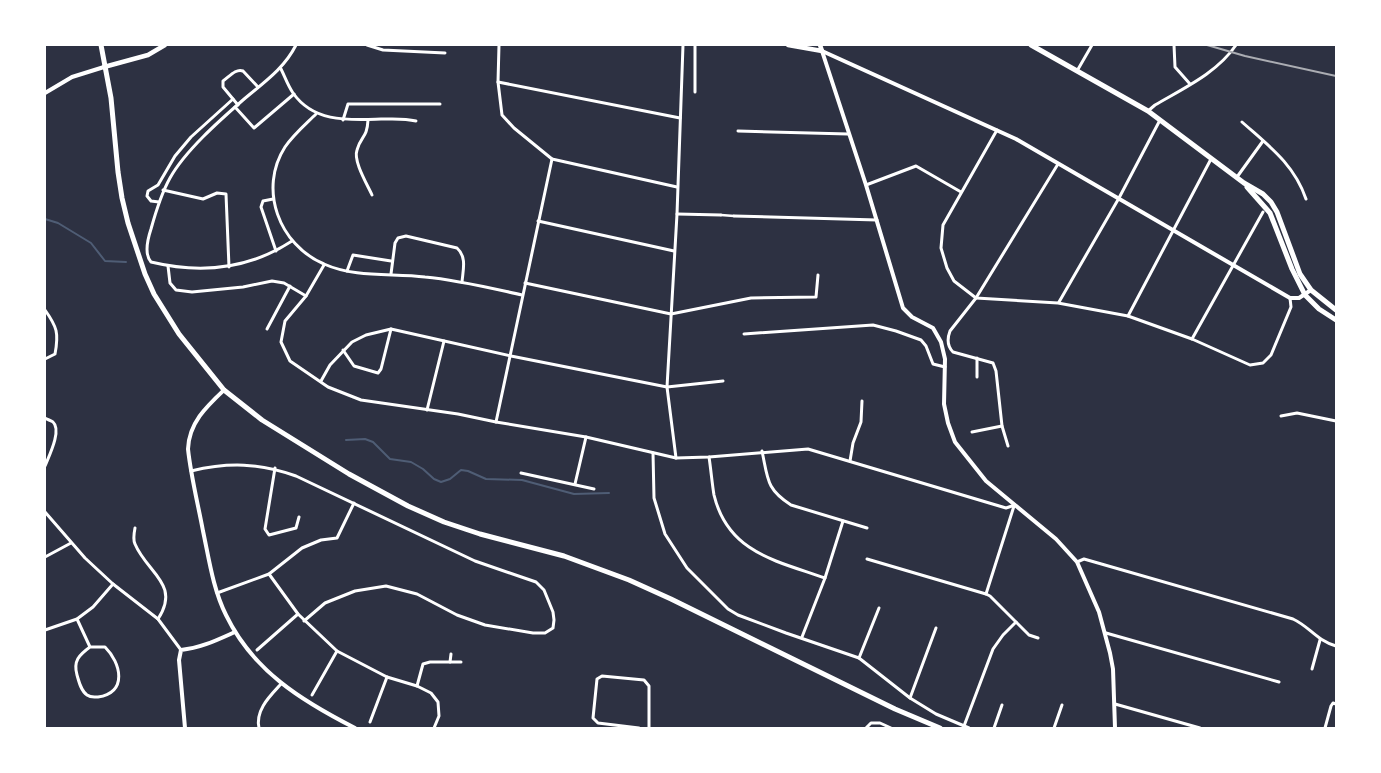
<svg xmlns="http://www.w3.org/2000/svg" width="1381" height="773" viewBox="0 0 1381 773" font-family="'Golos Text',sans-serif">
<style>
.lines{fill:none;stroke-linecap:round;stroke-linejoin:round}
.stream{stroke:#4f5d75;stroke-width:2}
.pedestrian{stroke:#fff;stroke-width:2.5}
.minor{stroke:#fff;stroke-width:3}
.tertiary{stroke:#fff;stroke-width:4}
.secondary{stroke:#fff;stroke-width:4.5}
.primary{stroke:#fff;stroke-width:5}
.rail{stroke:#abadb3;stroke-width:2}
</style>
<rect width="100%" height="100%" fill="#2d3142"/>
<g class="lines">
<g class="stream">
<path d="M 45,219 L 58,223 L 91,243 L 105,261 L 126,262"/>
<path d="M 346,440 L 365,439 L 373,442 L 390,459 L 411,462 L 423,469 L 434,479 L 441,482 L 450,479 L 461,470 L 468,471 L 486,479 L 522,480 L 574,494 L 609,493"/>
</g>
<path class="pedestrian" d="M 721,215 L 734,216"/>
<g class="minor">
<path d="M 367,45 L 383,50 L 445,53"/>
<path d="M 499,45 L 498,82 L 502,115 L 514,128 L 552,159 L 677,187"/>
<path d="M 695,45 L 695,92"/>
<path d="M 1174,45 L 1175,67 L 1190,84"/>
<path d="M 281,69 C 285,77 288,86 293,93 C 314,123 349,120 381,119 C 393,119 404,118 416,121"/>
<path d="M 1077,71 L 1092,45"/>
<path d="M 498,82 L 680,118"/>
<path d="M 238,105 L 223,87 L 223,81 C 229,77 236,68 243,71 L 258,87"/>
<path d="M 235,107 L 254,128 L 294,94"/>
<path d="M 1148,111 L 1155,105 C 1184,88 1217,73 1236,45"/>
<path d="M 316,114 C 306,124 294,134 285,147 C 258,189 279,245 324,264 C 355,278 392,273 425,277 C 458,280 490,288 522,295"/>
<path d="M 343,120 L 348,104 L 440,104"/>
<path d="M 368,120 C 367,139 361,135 357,150 C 353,161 367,184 372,195"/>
<path d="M 1242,122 C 1269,146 1294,164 1306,199"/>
<path d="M 997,130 L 943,225 L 941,248 L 947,268 L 954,281 L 976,298 L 1058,303 L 1128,316 L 1192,339 L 1250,365 L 1263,363 L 1271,355 L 1291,307 L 1290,298"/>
<path d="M 738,131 L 848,134"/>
<path d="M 1237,177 L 1263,141"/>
<path d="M 866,185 L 916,166 L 961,192"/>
<path d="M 163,190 L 203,199 L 217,193 L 226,194 L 229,267"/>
<path d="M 273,199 L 263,201 L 261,207 L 276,251"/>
<path d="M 159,202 L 151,201 L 147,196 L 148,191 L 158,185 L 175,156 L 191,137 L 233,99"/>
<path d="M 677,214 L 721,215"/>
<path d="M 734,216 L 877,220"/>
<path d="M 538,221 L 674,251"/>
<path d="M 292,241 C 249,269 201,274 151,262 C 144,254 148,238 151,229 C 156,211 161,194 170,178 C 185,151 219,121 243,100 C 263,83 284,69 296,45"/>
<path d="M 324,265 L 306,296 L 285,321 L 281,342 L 290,361 L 328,387 L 361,400 L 458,414 L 496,422 L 586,437 L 676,458 L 709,457 L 808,449 L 1006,508 L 1015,505"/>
<path d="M 168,266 L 170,283 L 176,290 L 192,292 L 243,287 L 272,281 L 284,283 L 306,296"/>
<path d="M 347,271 L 353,255 L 391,261"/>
<path d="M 391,274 L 395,243 L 398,238 L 406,236 L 457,248 C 467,257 463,270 462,282"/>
<path d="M 525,283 L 671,314 L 751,298 L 816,297 L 818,275"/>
<path d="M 1059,302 L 1119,198 L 1160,120"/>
<path d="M 45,310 C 57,327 59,333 55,354 L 45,359"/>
<path d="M 1128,316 L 1211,159"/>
<path d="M 267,329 L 290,286"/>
<path d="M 744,334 L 873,325 L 896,331 L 921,340 L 926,346 L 933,364 L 945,367"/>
<path d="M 1192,339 L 1263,212"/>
<path d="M 343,350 L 354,366 L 378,373 L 381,369 L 391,329"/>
<path d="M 977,377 L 977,358"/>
<path d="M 321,381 L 330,365 L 352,342 L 366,335 L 391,329 L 511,356 L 667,387 L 723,381"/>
<path d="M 427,410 L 444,341"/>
<path d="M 1281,416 L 1297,413 L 1336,421"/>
<path d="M 45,418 C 46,419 52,421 53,422 C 62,430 49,456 45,466"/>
<path d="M 496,422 L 552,159"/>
<path d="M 972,432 L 1002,426"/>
<path d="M 1008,446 L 1002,426 L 996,371 L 993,363 L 953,352 C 947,346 947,339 950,331 L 976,298 L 1058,164"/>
<path d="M 762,451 C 768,479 766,489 791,505 L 867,528"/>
<path d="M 653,453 L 654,498 L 665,534 L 687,568 L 728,609 L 738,615 L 786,633 L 859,658 L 910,698 L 936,714 L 969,728"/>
<path d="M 709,457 C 711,470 712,483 714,495 C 728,553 777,561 825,578"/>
<path d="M 676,458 L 667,387 L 677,214 L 683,45"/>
<path d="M 850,461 L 853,443 L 861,422 L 862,401"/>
<path d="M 275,468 L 265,529 L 269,535 L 296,528 L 299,517"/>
<path d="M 191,471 C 229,462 259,463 296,476 L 475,561 L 536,582 L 544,590 L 553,612 L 554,620 L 553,628 L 545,633 L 533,633 L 485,625 L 457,615 L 417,594 L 386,586 L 355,591 L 325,603 L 304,621"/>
<path d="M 521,473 L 594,489"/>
<path d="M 575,484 L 586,437"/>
<path d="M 1014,506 L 986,594 L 990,596 L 1029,635 L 1038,638"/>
<path d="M 45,512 L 85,558 L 113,584 L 158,619 L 181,650"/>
<path d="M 135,528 C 134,533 133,540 135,544 C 147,573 181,584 158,619"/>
<path d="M 45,557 L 71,543"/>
<path d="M 867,559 L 986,594"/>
<path d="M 1077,562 L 1084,559 L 1293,619 C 1310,627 1316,640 1336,646"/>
<path d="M 269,574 L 298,614 L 337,651 L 387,677 L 417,686 L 431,693 L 438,702 L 439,716 L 434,728"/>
<path d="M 217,593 L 269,574 L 302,548 L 321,540 L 337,538 L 354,503"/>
<path d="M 77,619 L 90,647 C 79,655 73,661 77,675 C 79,682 81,691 87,695 C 91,698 94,697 98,697 C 128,692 121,663 105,647 L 90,647"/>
<path d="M 45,630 L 77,619 L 93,607 L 113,584"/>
<path d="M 1106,633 L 1279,682"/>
<path d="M 802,637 L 825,578 L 843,521"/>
<path d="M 257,650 L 298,614"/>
<path d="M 859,658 L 879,608"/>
<path d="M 450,662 L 451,654"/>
<path d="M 1312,669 L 1320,640"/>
<path d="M 417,686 L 423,664 L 430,662 L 461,662"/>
<path d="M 312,695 L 337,651"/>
<path d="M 910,698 L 936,628"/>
<path d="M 1115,704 L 1200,728"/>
<path d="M 370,722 L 387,677"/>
<path d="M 964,726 L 993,649 L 1003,635 L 1016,622"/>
<path d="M 259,728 C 255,710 270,696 281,684"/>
<path d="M 639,728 L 598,723 L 593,718 L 597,679 L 602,676 L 644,680 L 649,686 L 649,728"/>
<path d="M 866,728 L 871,723 L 880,723 L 891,728"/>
<path d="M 994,728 L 1002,705"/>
<path d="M 1054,728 L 1062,705"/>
<path d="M 1325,728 L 1331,706 L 1333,703 L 1336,704"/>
</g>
<g class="tertiary">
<path d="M 822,51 L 866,185 L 903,308 L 912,317 L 933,328 L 941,342 L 945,359 L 944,404 L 948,423 L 955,442 L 986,481 L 1056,539 L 1077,562 L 1099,612 L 1110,653 L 1113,669 L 1115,728"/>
<path d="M 822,51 L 1016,139 L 1290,298 L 1299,298 L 1311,290"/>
<path d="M 45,93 L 72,77 L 104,67"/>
<path d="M 224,390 C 206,407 189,423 188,449 C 191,477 198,504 203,531 C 209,559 213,589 226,615 C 253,671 302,701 355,728"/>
<path d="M 185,728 L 179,660 L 181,650 C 201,648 217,640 235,632"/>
</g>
<g class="secondary">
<path d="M 788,45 L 822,51 L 820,45"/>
<path d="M 104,67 L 148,55 L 165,45"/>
</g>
<g class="primary">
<path d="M 101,45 L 111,98 L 118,172 L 122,198 L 128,223 L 145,274 L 154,294 L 179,334 L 224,390 L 262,420 L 349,474 L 408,506 L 444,522 L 480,534 L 564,556 L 629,580 L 671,599 L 895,709 L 940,728"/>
<path d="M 1031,45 L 1148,111 L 1244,183 L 1263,194 L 1271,202 L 1277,212 L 1300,274 L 1311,290 L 1336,310"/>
<path d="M 1247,187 L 1270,213 L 1292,269 L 1305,295 L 1319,309 L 1336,320"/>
</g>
<path class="rail" d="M 1207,45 L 1245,56 L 1336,76"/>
</g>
<rect width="1381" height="773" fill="none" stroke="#ffffff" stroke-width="92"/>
</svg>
